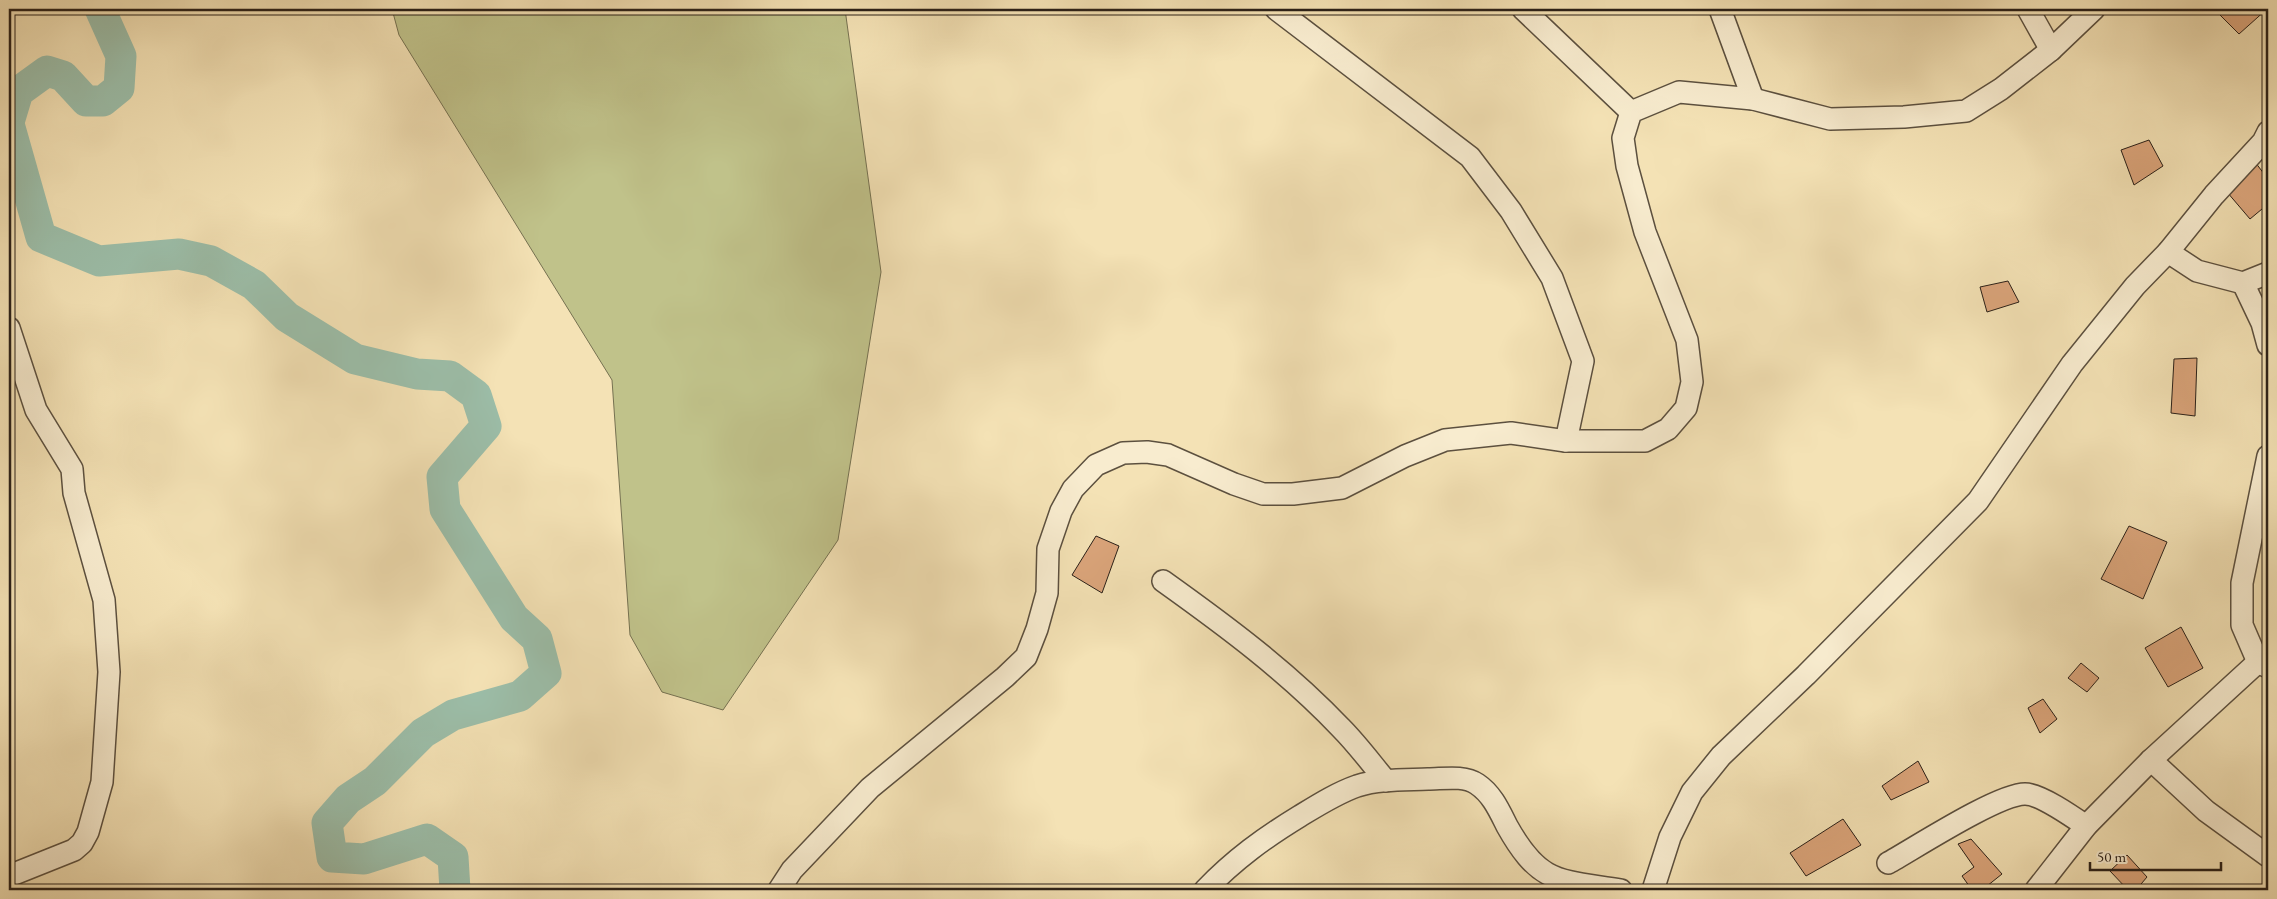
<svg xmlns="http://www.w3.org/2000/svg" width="2277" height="899" viewBox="0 0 2277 899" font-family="'EB Garamond',serif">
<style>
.green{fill:#c0c28a;stroke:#757151}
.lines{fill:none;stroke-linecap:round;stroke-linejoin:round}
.river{stroke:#9cbea9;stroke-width:31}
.building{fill:#dba57b;stroke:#2a2018}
.minor-casing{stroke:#5c503f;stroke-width:24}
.minor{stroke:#f8eccf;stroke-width:21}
</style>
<rect width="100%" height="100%" fill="#f4e2b5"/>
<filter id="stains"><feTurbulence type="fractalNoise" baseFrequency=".004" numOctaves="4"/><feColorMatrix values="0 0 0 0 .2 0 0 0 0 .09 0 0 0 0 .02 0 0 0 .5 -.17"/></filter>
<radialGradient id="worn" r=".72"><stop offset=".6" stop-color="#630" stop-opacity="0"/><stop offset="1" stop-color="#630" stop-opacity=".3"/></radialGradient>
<path class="green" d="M 392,9 L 845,9 L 881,272 L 838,540 L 723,710 L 662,692 L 630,635 L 612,380 L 399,35 Z"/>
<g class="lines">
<g class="river">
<path d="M 9,122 L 18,92 L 47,71 L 63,76 L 86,101 L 103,101 L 119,88 L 121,56 L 100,9"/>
<path d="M 9,124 L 41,237 L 99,261 L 179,254 L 211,261 L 254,285 L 287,317 L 355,359 L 417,374 L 450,376 L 476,395 L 486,426 L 442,477 L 445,509 L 514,618 L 537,639 L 546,673 L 520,696 L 453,715 L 423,733 L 375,781 L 348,799 L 327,823 L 332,857 L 364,859 L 427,839 L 453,857 L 455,890"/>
</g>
</g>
<g class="building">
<path d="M 2214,9 L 2267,9 L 2239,34 Z"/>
<path d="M 2149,140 L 2163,166 L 2134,185 L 2121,150 Z"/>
<path d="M 2255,162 L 2268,179 L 2268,204 L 2250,219 L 2227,192 Z"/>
<path d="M 2008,281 L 2019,302 L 1987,312 L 1980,287 Z"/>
<path d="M 2197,358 L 2195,416 L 2171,413 L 2174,359 Z"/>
<path d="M 2129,526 L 2167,542 L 2143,599 L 2101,579 Z"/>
<path d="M 1096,536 L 1119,546 L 1102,593 L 1072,575 Z"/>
<path d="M 2181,627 L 2203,668 L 2168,687 L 2145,648 Z"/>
<path d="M 2081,663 L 2099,678 L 2087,692 L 2068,678 Z"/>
<path d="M 2043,699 L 2057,719 L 2040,733 L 2028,708 Z"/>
<path d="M 1918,761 L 1929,782 L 1891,800 L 1882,786 Z"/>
<path d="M 1843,819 L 1861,845 L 1806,876 L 1790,853 Z"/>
<path d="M 1971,839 L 2002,874 L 1982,890 L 1972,890 L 1962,876 L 1974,867 L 1958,844 Z"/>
<path d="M 2127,855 L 2147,877 L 2136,890 L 2128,890 L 2110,871 Z"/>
</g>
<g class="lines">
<defs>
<g id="minor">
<path d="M 1276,9 L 1470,157 L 1511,211 L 1552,278 L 1583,361 L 1566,441"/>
<path d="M 1523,9 L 1631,112"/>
<path d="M 1720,9 L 1753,99"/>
<path d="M 2028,9 L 2051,50"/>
<path d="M 2168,252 L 2197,271 L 2243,283 L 2268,273"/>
<path d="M 2243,283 L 2262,323 L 2268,345"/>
<path d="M 9,328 L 36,410 L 72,469 L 74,493 L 104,600 L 109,672 L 102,782 L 88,832 L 82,843 L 74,850 L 9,876"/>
<path d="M 2268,456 L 2242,583 L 2242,625 L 2258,662 L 2268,667"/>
<path d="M 1163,581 C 1226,626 1288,672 1341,728 C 1357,744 1371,763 1386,781"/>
<path d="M 2151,760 L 2206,811 L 2268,856"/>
<path d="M 1888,863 C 1915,848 1998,794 2025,794 C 2040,794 2073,817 2086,826"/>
<path d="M 779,890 L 792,870 L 870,788 L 1005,677 L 1026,657 L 1037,629 L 1047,593 L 1048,549 L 1061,511 L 1073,489 L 1096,465 L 1123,453 L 1147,452 L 1168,455 L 1234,484 L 1263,494 L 1293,494 L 1342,488 L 1405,456 L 1445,440 L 1511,433 L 1566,441 L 1645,441 L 1668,429 L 1686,408 L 1692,382 L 1687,340 L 1645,232 L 1627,166 L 1623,138 L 1631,112 L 1679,92 L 1753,99 L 1830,119 L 1904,117 L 1966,111 L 2001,89 L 2051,50 L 2094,9"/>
<path d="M 1205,890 C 1235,859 1264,838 1300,816 C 1318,805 1337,793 1357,786 C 1379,779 1405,780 1428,779 C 1443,779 1464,775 1477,784 C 1492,794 1499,810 1507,826 C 1540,885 1559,880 1621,890"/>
<path d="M 1653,890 L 1670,837 L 1692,792 L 1721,756 L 1806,675 L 1978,501 L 2072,364 L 2135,286 L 2168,252 L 2214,195 L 2263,142 L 2268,132"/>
<path d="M 2036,890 L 2086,826 L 2151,760 L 2258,662"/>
</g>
</defs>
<use href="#minor" class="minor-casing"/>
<use href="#minor" class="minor"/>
</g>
<rect width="2277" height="899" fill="none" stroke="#f4e2b5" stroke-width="30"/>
<rect x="10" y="10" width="2257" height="879" fill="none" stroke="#2a2018" stroke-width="2.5"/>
<rect x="15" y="15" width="2247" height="869" fill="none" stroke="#2a2018"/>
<path d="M2090 862v8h131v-8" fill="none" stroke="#2a2018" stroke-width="2.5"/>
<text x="2097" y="862" font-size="15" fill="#2a2018" stroke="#f8eccf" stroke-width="4" paint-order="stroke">50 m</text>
<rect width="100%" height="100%" filter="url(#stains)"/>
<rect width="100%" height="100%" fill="url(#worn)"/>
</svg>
